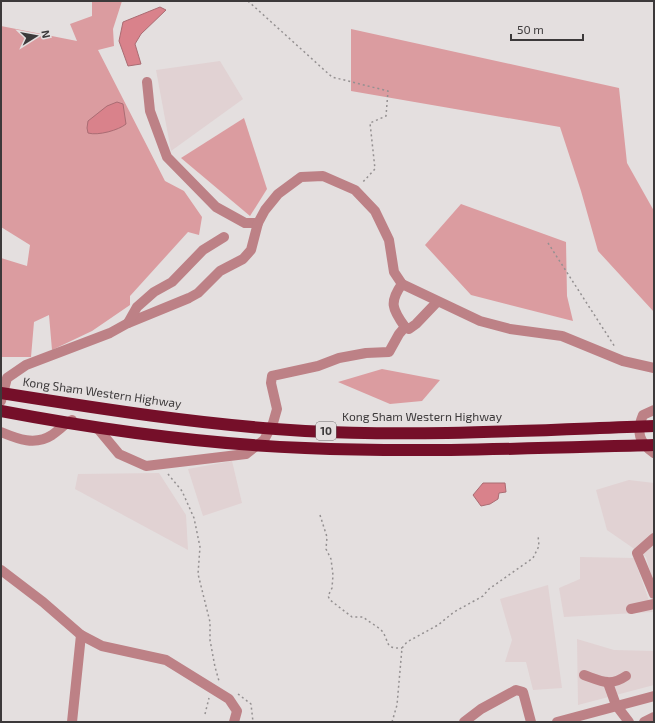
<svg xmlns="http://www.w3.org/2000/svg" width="655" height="723" viewBox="0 0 655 723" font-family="'Exo 2',sans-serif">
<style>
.built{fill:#e1d2d3}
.green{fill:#db9ca0}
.water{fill:#d9828b;stroke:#aa6c73}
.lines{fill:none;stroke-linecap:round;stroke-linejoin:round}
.path{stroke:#949091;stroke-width:1.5;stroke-dasharray:2 3;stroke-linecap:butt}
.minor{stroke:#bd8186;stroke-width:10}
.highway-bridge{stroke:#750f29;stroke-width:12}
.labels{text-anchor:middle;stroke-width:3;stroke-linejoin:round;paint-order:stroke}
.shield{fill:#e4dfdf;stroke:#6e6b6c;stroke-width:1}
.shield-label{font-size:11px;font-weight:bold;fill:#3c393a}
.street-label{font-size:12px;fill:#3c393a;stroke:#e4dfdf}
</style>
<rect width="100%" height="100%" fill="#e4dfdf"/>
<g class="built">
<path d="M 220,61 L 243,99 L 171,151 L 156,70 Z"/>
<path d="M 232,461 L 242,503 L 203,516 L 188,469 Z"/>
<path d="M 159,473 L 186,515 L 188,550 L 75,489 L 78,474 Z"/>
<path d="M 629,480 L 654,483 L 654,585 L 646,557 L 607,530 L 596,490 Z"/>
<path d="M 580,557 L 634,558 L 653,612 L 564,617 L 559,588 L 580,579 Z"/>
<path d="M 548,585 L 562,688 L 533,690 L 526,662 L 505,662 L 512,640 L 500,599 Z"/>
<path d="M 577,639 L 614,650 L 654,651 L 654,685 L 578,705 Z"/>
</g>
<g class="green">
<path d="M 92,1 L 122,1 L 113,29 L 114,46 L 98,50 L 165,181 L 184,191 L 202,217 L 199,235 L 188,232 L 130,296 L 130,305 L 92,331 L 52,350 L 49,315 L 34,322 L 31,357 L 1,357 L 1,258 L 27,266 L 30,245 L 1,227 L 1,26 L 77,41 L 70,24 L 92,16 Z"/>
<path d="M 351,29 L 619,88 L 627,163 L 654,211 L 654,312 L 598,251 L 581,191 L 560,127 L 351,91 Z"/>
<path d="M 244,118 L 267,189 L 250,216 L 181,158 Z"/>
<path d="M 461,204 L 566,242 L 567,296 L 573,321 L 471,295 L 425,245 Z"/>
<path d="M 382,369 L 440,380 L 422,401 L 390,404 L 338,382 Z"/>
</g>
<g class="water">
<path d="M 160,7 L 166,10 L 141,34 L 135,44 L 141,64 L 128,66 L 119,41 L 123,22 Z"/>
<path d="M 117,102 L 123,104 L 126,124 C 119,130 98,136 88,133 L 87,128 L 88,121 L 107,106 Z"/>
<path d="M 483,483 L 505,483 L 506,492 L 499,493 L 498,499 L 490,504 L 481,506 L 473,495 Z"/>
</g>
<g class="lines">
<g class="path">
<path d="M 248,1 L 332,77 L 388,91 L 386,116 L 370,123 L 375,169 L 362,183"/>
<path d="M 548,243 L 615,347"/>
<path d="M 168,474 L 182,491 L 194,518 L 200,547 L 198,574 L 210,622 L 210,640 L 215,667 L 219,681"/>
<path d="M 320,515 L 327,537 L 326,549 L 331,559 L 333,575 L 332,588 L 328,596 L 330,600 L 352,617 L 363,617 C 369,622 377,626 382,631 C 390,642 384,649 402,648"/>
<path d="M 238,694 L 251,704 L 253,722"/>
<path d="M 205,714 L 209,698"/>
<path d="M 392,722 L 397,705 L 402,648 L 407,642 L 438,625 L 454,612 L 483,596 L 489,589 L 533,558 L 539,546 L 538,535"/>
</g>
<g class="minor">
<path d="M 147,82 L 150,111 L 167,157 L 216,207 L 245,223 L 258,223"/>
<path d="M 128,323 L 189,298 L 198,293 L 220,271 L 243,259 L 251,250 L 258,223 L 265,210 L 278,194 L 301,177 L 323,176 L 355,190 L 375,211 L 389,240 L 394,272 L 402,284"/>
<path d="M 405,327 L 409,329 L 416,324 L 437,302"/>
<path d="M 1,401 L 7,378 L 26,365 L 110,333 L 128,323 L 137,307 L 154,292 L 172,282 L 203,250 L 224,237"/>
<path d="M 654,410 L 643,415 C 636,432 639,443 654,453"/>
<path d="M 92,426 L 99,430 L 119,454 L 146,466 L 246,454 L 264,440 L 273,423 L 277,409 L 271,383 L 272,376 L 318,366 L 339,358 L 366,353 L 389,352 L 399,334 L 405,327 C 392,309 389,302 402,284 L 480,321 L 510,329 L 562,336 L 623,361 L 654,368"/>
<path d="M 1,432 C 18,439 35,446 52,435 C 59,430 65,424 72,420"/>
<path d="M 654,538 L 637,553 L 654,594"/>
<path d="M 1,570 L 43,602 L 81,635 L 102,646 L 166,660 L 229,699 L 237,711 L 234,722"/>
<path d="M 631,609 L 654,604"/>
<path d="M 584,675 C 601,681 610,687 626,676"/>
<path d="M 608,683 L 616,705 L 629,722"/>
<path d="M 72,722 L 81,635"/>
<path d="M 464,722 L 481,709 L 516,690 L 523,692 L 531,722"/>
<path d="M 557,722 L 654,696"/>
<path d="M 644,722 L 654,717"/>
</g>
<g class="highway-bridge">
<path d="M 1,393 C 102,409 203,425 305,431 C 421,437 538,430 654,426"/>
<path d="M 1,411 C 101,430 203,444 305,448 C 421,453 538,448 654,445"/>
</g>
</g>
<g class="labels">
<rect class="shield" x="316" y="422" width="20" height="18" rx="3"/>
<g class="shield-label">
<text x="326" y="435">10</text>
</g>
<g class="street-label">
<text transform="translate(102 393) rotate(8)" y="4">Kong Sham Western Highway</text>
<text x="422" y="421">Kong Sham Western Highway</text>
</g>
</g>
<rect width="655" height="723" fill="none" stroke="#3c393a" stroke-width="4"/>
<g transform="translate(36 36) rotate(79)" stroke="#e4dfdf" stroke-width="3" paint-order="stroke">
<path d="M0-3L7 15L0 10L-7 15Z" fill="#3c393a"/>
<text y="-6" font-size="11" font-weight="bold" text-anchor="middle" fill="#3c393a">N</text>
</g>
<path d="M511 34v6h72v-6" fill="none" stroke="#3c393a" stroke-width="2"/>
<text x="517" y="34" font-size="12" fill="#3c393a" stroke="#e4dfdf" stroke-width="3" paint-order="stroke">50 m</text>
</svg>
